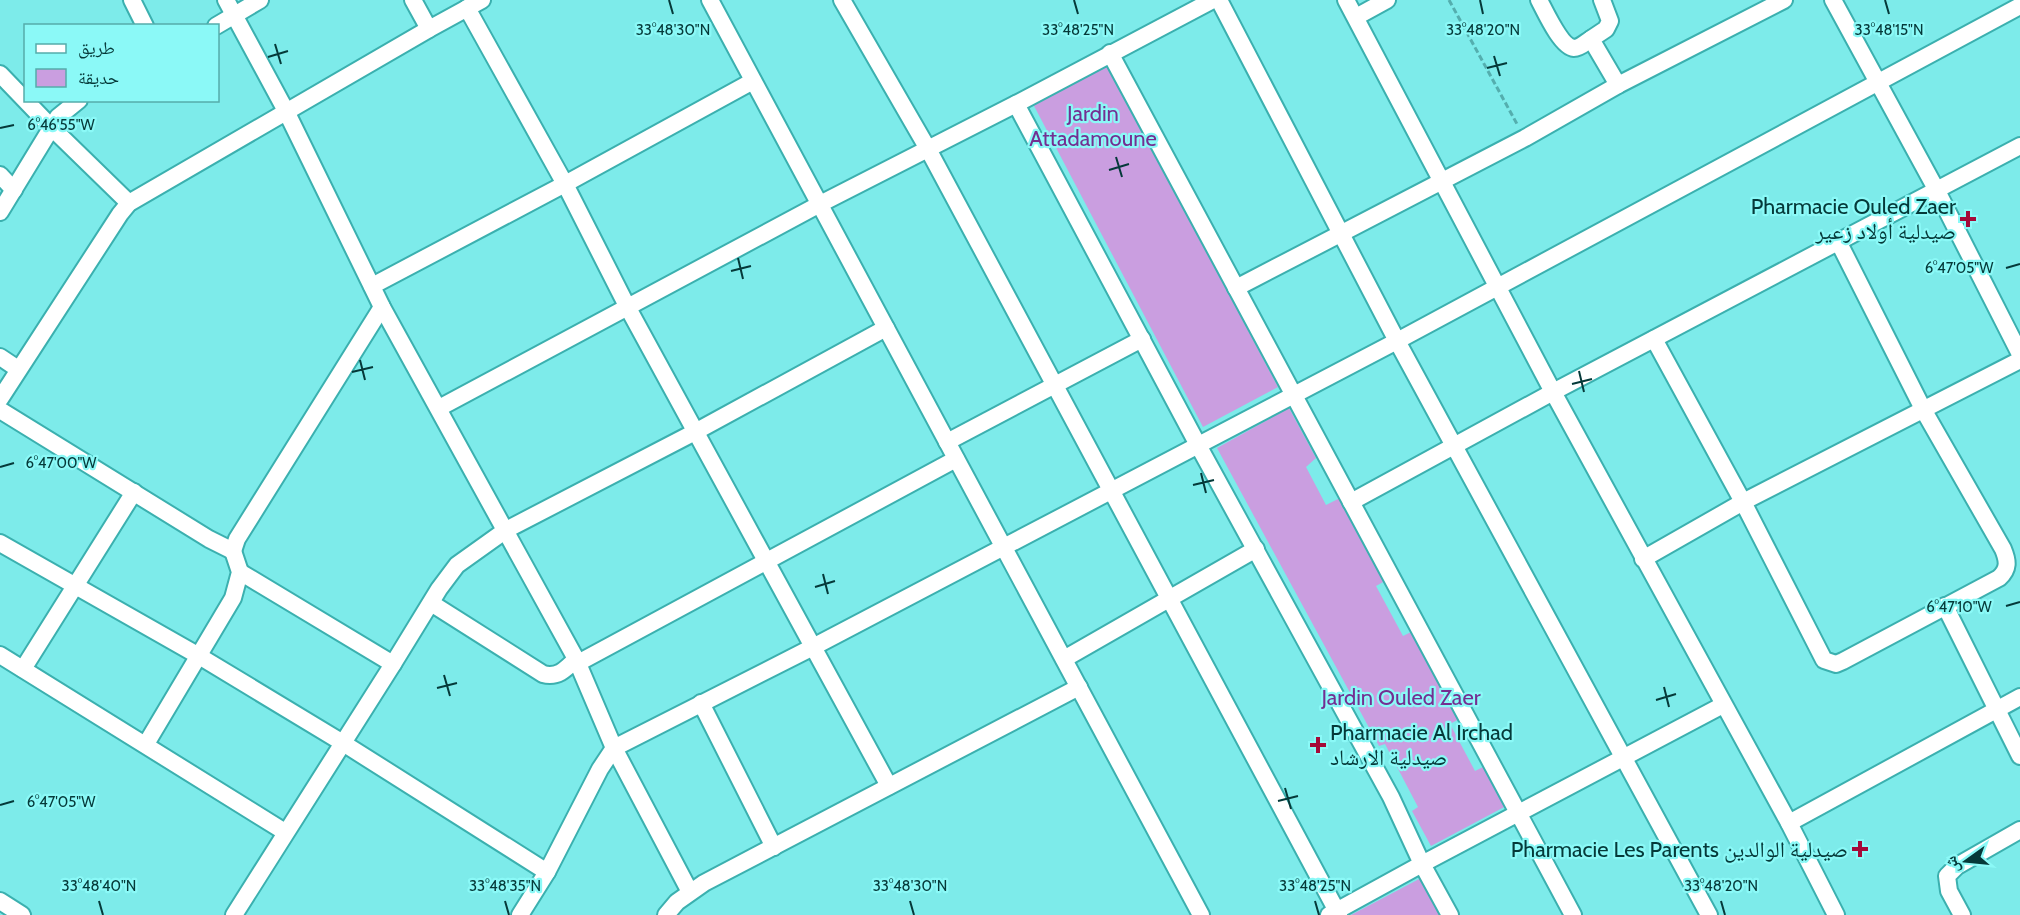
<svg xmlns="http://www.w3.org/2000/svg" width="2020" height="915" viewBox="0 0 2020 915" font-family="Cabin,'Noto Naskh Arabic',sans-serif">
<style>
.green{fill:#ca9ee0}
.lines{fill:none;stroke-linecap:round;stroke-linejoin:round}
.street-casing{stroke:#3bb0af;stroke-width:20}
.path{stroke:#54aeae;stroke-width:3;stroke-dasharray:6 3;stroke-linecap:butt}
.street{stroke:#fff;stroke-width:16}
.ticks{fill:none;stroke:#053939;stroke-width:2}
.poi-dot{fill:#a50938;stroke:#8bf9f7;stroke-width:2}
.labels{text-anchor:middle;stroke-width:4.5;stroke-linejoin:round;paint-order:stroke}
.park-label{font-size:22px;fill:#742f91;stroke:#8bf9f7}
.poi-label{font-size:22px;fill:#053939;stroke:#8bf9f7;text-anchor:end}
.ticks-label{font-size:15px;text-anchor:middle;fill:#053939;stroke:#8bf9f7;stroke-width:4.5;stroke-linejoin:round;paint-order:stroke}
</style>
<rect width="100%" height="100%" fill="#7debea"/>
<g class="green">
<path d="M 1108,65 L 1278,387 L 1203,427 L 1033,104 Z"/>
<path d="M 1289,408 L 1316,458 L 1306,467 L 1326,505 L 1340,498 L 1385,581 L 1376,586 L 1403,636 L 1415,630 L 1461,718 L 1450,724 L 1475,771 L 1487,765 L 1508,805 L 1431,846 L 1412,811 L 1418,807 L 1385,744 L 1379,746 L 1217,448 Z"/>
<path d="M 1421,878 L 1441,915 L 1351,915 Z"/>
</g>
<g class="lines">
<defs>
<g id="street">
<path d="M 132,0 L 145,26"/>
<path d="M 226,0 L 286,111 L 382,307 L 576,659 L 614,748 L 690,892"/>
<path d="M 413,0 L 429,29"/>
<path d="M 710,0 L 1201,915"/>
<path d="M 842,0 L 928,149 L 1339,915"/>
<path d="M 1219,0 L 1397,341 L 1709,915"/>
<path d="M 1346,0 L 1553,392 L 1789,823 L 1836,915"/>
<path d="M 1539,0 C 1545,11 1561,47 1574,48 C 1580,48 1586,42 1591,39"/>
<path d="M 1602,0 L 1610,21 L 1606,29 L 1591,39 L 1618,85"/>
<path d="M 1833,0 L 1936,189 L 2020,354"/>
<path d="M 467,8 L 565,184 L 628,308 L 889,786"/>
<path d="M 1356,17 L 1387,0"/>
<path d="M 216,26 L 260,0"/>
<path d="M 1110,53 L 1573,915"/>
<path d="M 0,74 L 51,127 L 129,203"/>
<path d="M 1016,104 L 1198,445 L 1391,797 L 1422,864 L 1450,915"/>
<path d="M 0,175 L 14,190"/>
<path d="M 0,212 L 58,117 L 79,100"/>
<path d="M 372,286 L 565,184 L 753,81"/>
<path d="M 1236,288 L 1525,138 L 1618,85 L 1784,0"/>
<path d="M 1654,339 L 1743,502 L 1824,660 L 1836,664 L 1843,661 L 1999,578 C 2009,569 2008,561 2003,549 L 1924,411 L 1838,241"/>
<path d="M 0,357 L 18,369"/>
<path d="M 0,399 L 120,214 L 129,203 L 429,29 L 482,0"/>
<path d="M 439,408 L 820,204 L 1016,104 L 1213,0"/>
<path d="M 0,410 L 209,539 L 233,551 L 237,539 L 382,307"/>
<path d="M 947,442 L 1142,339"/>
<path d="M 1351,502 L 1553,392 L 2020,146"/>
<path d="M 0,543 L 199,656 L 343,743 L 547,872"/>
<path d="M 1643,559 L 1743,502 L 2020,360"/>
<path d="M 240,572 L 393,664"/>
<path d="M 431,603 L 543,674 C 558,678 566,669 576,659"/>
<path d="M 1945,606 L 2020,756"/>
<path d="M 0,655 L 285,832"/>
<path d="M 1064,659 L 1256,549"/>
<path d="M 578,663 L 956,459"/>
<path d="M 23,669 L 134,492"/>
<path d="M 701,703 L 774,847"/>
<path d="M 146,744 L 233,598 L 240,572 L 233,551"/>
<path d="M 1789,823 L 2020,697"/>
<path d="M 0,901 L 22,915"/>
<path d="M 234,915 L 393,664 L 439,589 L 457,565 L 506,530 L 695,432 L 886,328"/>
<path d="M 520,915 L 547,872 L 600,769 L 614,748 L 813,647 L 1397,341 L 2020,6"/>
<path d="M 666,915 L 677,902 L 704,883 L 1079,687"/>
<path d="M 1329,915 L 1422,864 L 1723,705"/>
<path d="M 1962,915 L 1949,891 L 1947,876 L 1957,866 L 2020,830"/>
</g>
</defs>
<use href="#street" class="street-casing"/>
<path class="path" d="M 1449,0 L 1517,124"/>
<use href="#street" class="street"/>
</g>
<path class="ticks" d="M 669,0 L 673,14M 1074,0 L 1078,14M 1480,0 L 1483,14M 1885,0 L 1889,14M 275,44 L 281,64M 1494,56 L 1500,76M 268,57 L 288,51M 1487,68 L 1507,63M 0,128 L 14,125M 1116,157 L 1122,177M 1109,170 L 1129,164M 738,258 L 743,279M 2006,268 L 2020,264M 731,271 L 751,266M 360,360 L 365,380M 1579,371 L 1584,392M 352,372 L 373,367M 1572,384 L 1592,379M 0,467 L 14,463M 1201,473 L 1206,493M 1193,485 L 1214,480M 823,574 L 828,594M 815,587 L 835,581M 2006,606 L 2020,602M 444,675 L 450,696M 1664,687 L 1669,707M 437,688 L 457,683M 1656,700 L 1676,694M 1285,788 L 1291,809M 1278,801 L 1298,796M 0,805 L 14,801M 99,901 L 103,915M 505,901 L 509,915M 910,901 L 914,915M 1315,901 L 1319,915M 1721,901 L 1725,915"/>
<g class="poi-dot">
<path d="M1965 210h6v6h6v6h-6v6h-6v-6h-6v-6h6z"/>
<path d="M1315 736h6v6h6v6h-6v6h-6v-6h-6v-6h6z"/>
<path d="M1857 840h6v6h6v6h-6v6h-6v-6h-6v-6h6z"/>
</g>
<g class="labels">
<g class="park-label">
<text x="1093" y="121">Jardin<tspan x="1093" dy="25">Attadamoune</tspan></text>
<text x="1401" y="705">Jardin Ouled Zaer</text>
</g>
<g class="poi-label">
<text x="1956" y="214">Pharmacie Ouled Zaer<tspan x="1956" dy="25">صيدلية أولاد زعير</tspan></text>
<text x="1330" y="740" text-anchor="start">Pharmacie Al Irchad<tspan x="1330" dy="25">صيدلية الارشاد</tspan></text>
<text x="1848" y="857">Pharmacie Les Parents صيدلية الوالدين</text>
</g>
</g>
<g class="ticks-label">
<text x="673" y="35">33°48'30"N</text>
<text x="1078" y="35">33°48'25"N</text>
<text x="1483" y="35">33°48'20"N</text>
<text x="1889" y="35">33°48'15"N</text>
<text x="61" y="130">6°46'55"W</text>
<text x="1959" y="273">6°47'05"W</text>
<text x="61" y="468">6°47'00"W</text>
<text x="1959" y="612">6°47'10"W</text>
<text x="61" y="807">6°47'05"W</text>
<text x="99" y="891">33°48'40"N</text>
<text x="505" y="891">33°48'35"N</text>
<text x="910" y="891">33°48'30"N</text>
<text x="1315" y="891">33°48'25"N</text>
<text x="1721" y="891">33°48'20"N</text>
</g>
<rect x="24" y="24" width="195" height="78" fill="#8bf9f7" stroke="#55acab" stroke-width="1.5"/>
<rect x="36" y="44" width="30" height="9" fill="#ffffff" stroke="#55acab" stroke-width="1.5"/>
<text x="78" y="54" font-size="18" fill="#053939">طريق</text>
<rect x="36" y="69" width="30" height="18" fill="#ca9ee0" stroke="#55acab" stroke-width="1.5"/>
<text x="78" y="84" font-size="18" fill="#053939">حديقة</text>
<g transform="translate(1966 861) rotate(255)" stroke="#8bf9f7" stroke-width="4.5" paint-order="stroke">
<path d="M0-4.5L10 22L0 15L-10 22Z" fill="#053939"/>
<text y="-9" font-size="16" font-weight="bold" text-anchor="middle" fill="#053939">ش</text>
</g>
</svg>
